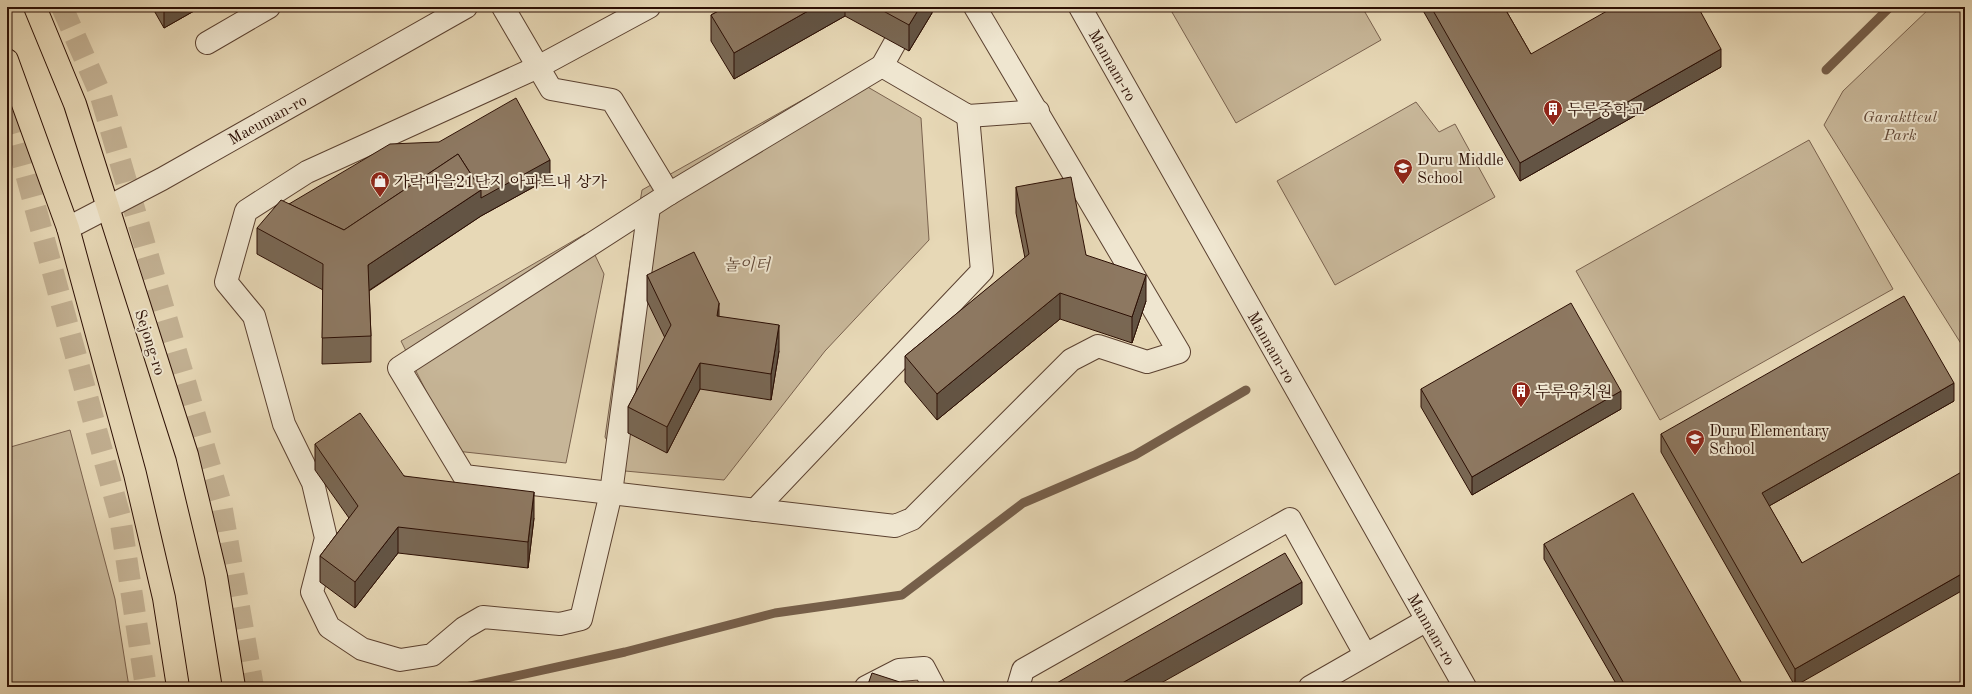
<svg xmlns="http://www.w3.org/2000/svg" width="1972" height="694" viewBox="0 0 1972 694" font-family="'Old Standard TT','Noto Serif KR',serif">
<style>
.green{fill:#c7b698;stroke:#7a624e}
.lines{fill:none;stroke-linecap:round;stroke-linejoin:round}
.stream{stroke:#765f4a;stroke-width:9}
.highway-tunnel{stroke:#c2b092;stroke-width:22;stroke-dasharray:22 11;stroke-linecap:butt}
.minor-casing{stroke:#5b4130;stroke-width:24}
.major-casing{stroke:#2c0f04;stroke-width:24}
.minor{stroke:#efe6d0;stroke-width:22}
.major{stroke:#e7d8b6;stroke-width:22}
.wall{fill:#796753;stroke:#2c0f04}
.shaded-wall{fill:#635444;stroke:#2c0f04}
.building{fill:#8d7861;stroke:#2c0f04}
.labels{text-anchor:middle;stroke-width:4;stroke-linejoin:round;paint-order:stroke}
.street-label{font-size:16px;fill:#2c0f04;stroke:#efe6d0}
.poi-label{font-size:16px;fill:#2c0f04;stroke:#efe6d0;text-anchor:start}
.park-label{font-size:16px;font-style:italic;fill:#624938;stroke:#efe6d0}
</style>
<rect width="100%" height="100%" fill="#e7d8b6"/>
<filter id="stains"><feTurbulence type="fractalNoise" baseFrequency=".005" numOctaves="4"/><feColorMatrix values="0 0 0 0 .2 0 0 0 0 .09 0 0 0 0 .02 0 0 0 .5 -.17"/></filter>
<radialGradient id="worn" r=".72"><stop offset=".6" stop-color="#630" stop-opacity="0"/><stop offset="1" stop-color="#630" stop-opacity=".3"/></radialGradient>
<g class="green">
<path d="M 1169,7 L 1362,7 L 1381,40 L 1236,123 Z"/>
<path d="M 1931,7 L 1965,7 L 1965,350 L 1824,125 L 1843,91 Z"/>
<path d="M 847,75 L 921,118 L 929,240 L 825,351 L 724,480 L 625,471 L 605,437 L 630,262 L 642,190 Z"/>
<path d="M 1416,102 L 1439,132 L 1455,124 L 1495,197 L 1335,285 L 1277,181 Z"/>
<path d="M 1809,140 L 1893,289 L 1660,420 L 1576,271 Z"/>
<path d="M 585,234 L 604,274 L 566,463 L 456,451 L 401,341 Z"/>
<path d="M 70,430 L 115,599 L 129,687 L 7,687 L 7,448 Z"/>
</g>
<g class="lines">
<g class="stream">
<path d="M 1826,70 L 1890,7"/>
<path d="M 466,687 L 625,652 L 775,613 L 902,595 L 1023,503 L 1135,455 L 1246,390"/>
</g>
<g class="highway-tunnel">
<path d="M 62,7 L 100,93 L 221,504 L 253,687"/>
<path d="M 7,113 L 14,130 L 120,517 L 146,687"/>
</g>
<defs>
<g id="minor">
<path d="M 503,7 L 551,89 L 612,100 L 669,194"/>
<path d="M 915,7 L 882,66 L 669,194 L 399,368 L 464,476 L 895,526 L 912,519 L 1071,360 L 1098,346 L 1147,362 L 1179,352 L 975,7"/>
<path d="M 1080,7 L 1465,687"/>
<path d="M 207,43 L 269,7"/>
<path d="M 882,66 L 968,116 L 1038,111"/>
<path d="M 649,207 L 611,493 L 581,619 L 560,624 L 483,617 L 464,628 L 432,655 L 400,660 L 362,649 L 329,627 L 312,592 L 326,538 L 313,483 L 284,424 L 254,316 L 226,282 L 246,211 L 307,172 L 538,67 L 649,7"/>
<path d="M 68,228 L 162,179 L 466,7"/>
<path d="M 755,510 L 982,271 L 968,116"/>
<path d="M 866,687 L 899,670 L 924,668 L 934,687"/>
<path d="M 1018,687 L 1023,670 L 1290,519 L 1365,654"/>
<path d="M 1310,687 L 1427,620"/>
</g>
<g id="major">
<path d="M 35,7 L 75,104 L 187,455 L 216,576 L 234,687"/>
<path d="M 7,60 L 68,228 L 135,474 L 164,598 L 178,687"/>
</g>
</defs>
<use href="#minor" class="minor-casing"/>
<use href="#major" class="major-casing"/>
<use href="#minor" class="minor"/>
<use href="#major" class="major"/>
</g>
<g class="wall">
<path d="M 152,7 L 201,7 L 164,28 Z"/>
<path d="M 726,7 L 932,7 L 932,13 L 909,51 L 845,16 L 734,79 L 711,41 L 711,15 Z"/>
<path d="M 1421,7 L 1504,7 L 1531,54 L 1721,67 L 1520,181 Z"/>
<path d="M 550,178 L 481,216 L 369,291 L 371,336 L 371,362 L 322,364 L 323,290 L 257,254 L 257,228 L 289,204 Z"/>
<path d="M 1016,187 L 1086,255 L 1146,301 L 1132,343 L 1060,319 L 937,420 L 905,382 L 905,356 L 1025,258 L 1016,213 Z"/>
<path d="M 647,275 L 779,351 L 771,400 L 700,389 L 667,453 L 628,433 L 628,407 L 665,338 L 647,301 Z"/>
<path d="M 1421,389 L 1621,409 L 1472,495 L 1421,407 Z"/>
<path d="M 1954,401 L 1769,506 L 1802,563 L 1795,686 L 1661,452 L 1661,434 Z"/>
<path d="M 315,444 L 404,476 L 534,518 L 528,568 L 398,553 L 355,608 L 320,582 L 320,556 L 349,518 L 315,470 Z"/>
<path d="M 1544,544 L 1744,687 L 1618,687 L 1544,559 Z"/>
</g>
<g class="shaded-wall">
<path d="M 164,7 L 201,7 L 164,28 Z"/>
<path d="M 815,7 L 845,7 L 845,16 L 734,79 L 734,53 Z"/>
<path d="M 920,7 L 932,7 L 932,13 L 909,51 L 909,25 Z"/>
<path d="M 1721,49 L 1721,67 L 1520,181 L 1520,163 Z"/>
<path d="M 550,160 L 550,178 L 481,216 L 368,291 L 368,265 L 481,190 Z"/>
<path d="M 1146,275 L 1146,301 L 1132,343 L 1132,317 Z"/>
<path d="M 1060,293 L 1060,319 L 937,420 L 937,394 Z"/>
<path d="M 719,303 L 719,329 L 717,316 Z"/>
<path d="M 779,325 L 779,351 L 771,400 L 771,374 Z"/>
<path d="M 700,363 L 700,389 L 667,453 L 667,427 Z"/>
<path d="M 1954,383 L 1954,401 L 1762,510 L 1762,493 Z"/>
<path d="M 1621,391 L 1621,409 L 1472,495 L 1472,477 Z"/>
<path d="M 534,492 L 534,518 L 528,568 L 528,542 Z"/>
<path d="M 398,527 L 398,553 L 355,608 L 355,582 Z"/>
<path d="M 1965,572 L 1965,589 L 1795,686 L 1795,669 Z"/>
<path d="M 1302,582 L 1302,604 L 1154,687 L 1115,687 Z"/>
</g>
<g class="building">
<path d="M 726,7 L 815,7 L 734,53 L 711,15 Z"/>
<path d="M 876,7 L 920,7 L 909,25 Z"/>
<path d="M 1431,7 L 1504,7 L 1531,54 L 1614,7 L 1698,7 L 1721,49 L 1520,163 Z"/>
<path d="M 516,98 L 550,160 L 481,198 L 481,190 L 458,154 L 344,230 L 289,204 L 390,144 L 439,142 Z"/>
<path d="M 458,154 L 481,190 L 368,265 L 371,336 L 322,338 L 323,264 L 257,228 L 281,200 L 344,230 Z"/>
<path d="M 1071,177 L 1086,255 L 1146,275 L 1132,317 L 1060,293 L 937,394 L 905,356 L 1029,254 L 1016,187 Z"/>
<path d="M 694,252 L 719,303 L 717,316 L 779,325 L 771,374 L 700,363 L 667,427 L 628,407 L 671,325 L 647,275 Z"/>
<path d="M 1904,296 L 1954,383 L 1762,493 L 1802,563 L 1965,470 L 1965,572 L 1795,669 L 1661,434 Z"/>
<path d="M 1571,303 L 1621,391 L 1472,477 L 1421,389 Z"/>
<path d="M 360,413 L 404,476 L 534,492 L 528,542 L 398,527 L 355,582 L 320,556 L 358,506 L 315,444 Z"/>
<path d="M 1633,493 L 1744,687 L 1626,687 L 1544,544 Z"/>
<path d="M 1285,553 L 1302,582 L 1115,687 L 1056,687 L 1055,684 Z"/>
<path d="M 872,673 L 909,685 L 908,687 L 867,687 Z"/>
</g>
<defs>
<symbol id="building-pin" viewBox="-11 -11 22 30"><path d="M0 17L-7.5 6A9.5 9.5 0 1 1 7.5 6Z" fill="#8f2418" stroke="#efe6d0"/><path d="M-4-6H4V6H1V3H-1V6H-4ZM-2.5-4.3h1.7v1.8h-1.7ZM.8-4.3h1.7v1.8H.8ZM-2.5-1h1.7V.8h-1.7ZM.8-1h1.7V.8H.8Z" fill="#fff"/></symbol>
<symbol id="school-pin" viewBox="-11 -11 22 30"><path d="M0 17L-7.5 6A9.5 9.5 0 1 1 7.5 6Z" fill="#8f2418" stroke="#efe6d0"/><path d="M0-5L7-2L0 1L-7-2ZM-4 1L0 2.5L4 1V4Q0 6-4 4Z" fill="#fff"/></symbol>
<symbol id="shop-pin" viewBox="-11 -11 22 30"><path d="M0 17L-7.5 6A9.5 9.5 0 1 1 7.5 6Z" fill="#8f2418" stroke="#efe6d0"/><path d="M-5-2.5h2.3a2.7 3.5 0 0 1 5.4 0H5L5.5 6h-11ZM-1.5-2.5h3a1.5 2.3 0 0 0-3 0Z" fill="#fff"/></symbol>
</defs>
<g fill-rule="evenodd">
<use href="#building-pin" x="1542" y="98" width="22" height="30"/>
<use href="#school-pin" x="1392" y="157" width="22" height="30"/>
<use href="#shop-pin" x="369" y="170" width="22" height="30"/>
<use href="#building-pin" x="1510" y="380" width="22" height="30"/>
<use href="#school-pin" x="1684" y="428" width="22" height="30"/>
</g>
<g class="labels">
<g class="street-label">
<text transform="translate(1113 65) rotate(60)" y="6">Mannam-ro</text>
<text transform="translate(267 119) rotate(-29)" y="6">Maeuman-ro</text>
<text transform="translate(151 342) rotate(72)" y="6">Sejong-ro</text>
<text transform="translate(1272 347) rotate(60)" y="6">Mannam-ro</text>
<text transform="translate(1432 629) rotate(60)" y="6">Mannam-ro</text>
</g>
<g class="poi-label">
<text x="1567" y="115">두루중학교</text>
<text x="1417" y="165">Duru Middle<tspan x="1417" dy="18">School</tspan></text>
<text x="394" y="187">가락마을21단지 아파트내 상가</text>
<text x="1535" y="397">두루유치원</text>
<text x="1709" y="436">Duru Elementary<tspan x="1709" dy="18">School</tspan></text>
</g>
<g class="park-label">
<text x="1900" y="122">Garaktteul<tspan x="1900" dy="18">Park</tspan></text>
<text x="747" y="270">놀이터</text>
</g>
</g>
<rect width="1972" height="694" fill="none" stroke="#e7d8b6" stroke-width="24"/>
<rect x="8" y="8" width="1956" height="678" fill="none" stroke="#2c0f04" stroke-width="2"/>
<rect x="12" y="12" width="1948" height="670" fill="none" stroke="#2c0f04"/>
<rect width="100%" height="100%" filter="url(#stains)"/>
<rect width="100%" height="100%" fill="url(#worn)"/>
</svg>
